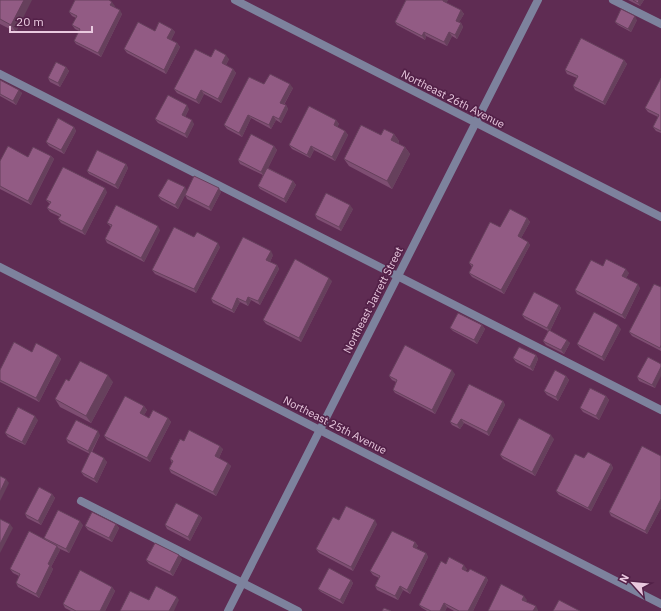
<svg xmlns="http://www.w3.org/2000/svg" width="661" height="611" viewBox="0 0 661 611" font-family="'IBM Plex Sans',sans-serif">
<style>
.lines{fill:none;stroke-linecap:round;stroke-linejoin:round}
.lane{stroke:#7d829d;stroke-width:8}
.street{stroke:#7d829d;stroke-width:8}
.wall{fill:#7e4e72}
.shaded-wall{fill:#66405c}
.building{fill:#925b84;stroke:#66405c}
.labels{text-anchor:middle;stroke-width:3.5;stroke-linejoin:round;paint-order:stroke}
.street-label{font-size:11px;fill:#e9c9df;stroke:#532148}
</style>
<rect width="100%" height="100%" fill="#5f2c53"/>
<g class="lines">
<g class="lane">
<path d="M 613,0 L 661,24"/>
<path d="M 0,74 L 661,410"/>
<path d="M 81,501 L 298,611"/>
</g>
<g class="street">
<path d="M 235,0 L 661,217"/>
<path d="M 0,267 L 661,604"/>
<path d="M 228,611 L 538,0"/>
</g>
</g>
<g class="wall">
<path d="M 0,0 L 16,32 L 0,24 Z"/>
<path d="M 406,0 L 448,0 L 446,3 L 461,10 L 464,14 L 459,22 L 461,23 L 463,27 L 457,39 L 452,36 L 447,46 L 426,36 L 425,40 L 397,25 L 395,22 Z"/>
<path d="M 628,0 L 644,0 L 640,6 Z"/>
<path d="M 115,6 L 114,7 L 122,14 L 101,57 L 76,44 L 74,41 L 79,31 L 75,29 L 72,25 L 76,18 L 72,16 L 69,12 Z"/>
<path d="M 637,20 L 631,32 L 618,25 L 615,22 Z"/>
<path d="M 172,29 L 175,32 L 171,40 L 177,43 L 180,47 L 166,74 L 127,53 L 124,49 L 155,31 Z"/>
<path d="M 211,57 L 229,59 L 226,65 L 233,69 L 236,73 L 221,103 L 204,94 L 199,104 L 177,93 L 174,89 Z"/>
<path d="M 624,60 L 627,64 L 605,105 L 575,90 L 573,86 L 577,78 L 567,74 L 565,70 Z"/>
<path d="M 66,67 L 69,71 L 60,87 L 50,82 L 48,78 Z"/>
<path d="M 661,78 L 661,133 L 656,131 L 653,127 L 658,117 L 648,112 L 645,108 Z"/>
<path d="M 0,80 L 22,93 L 16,105 L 0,96 Z"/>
<path d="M 264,84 L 293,88 L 284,105 L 286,105 L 288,109 L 281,123 L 276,120 L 271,129 L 251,118 L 242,137 L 227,129 L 224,125 Z"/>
<path d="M 189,109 L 185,117 L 194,124 L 187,138 L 158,123 L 155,119 Z"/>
<path d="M 336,120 L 339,124 L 337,127 L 345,131 L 348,135 L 335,161 L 314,150 L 310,158 L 292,149 L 289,145 Z"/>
<path d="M 74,127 L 76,131 L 64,154 L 49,146 L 46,142 Z"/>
<path d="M 394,134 L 399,141 L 398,144 L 405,147 L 410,154 L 392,189 L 349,166 L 344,159 L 381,135 Z"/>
<path d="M 274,146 L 277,150 L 268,168 L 293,181 L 296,185 L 286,203 L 260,189 L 258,186 L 263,175 L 240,164 L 238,160 Z"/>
<path d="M 51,156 L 54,159 L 31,205 L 0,189 L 0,161 L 28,157 Z"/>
<path d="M 126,164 L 128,168 L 118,189 L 89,174 L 87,171 Z"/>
<path d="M 187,191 L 221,192 L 211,211 L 187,199 L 185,195 L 178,209 L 161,200 L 158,196 Z"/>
<path d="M 107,192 L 85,235 L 61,223 L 58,219 L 60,217 L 50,212 L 47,208 L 50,204 L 46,200 Z"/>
<path d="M 353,209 L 341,231 L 317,219 L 315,215 Z"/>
<path d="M 527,218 L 530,222 L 521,238 L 528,242 L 530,245 L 504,294 L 472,277 L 469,273 L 472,267 L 469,263 L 500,227 Z"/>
<path d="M 107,223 L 160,230 L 144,262 L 107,243 L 105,239 L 111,227 Z"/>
<path d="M 194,237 L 220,247 L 196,293 L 155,274 L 152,270 Z"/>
<path d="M 273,255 L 270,262 L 277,265 L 279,269 L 260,305 L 251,300 L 248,306 L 240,302 L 234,313 L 213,303 L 211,299 Z"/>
<path d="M 603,266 L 629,273 L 626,278 L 640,288 L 625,319 L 577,294 L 575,290 Z"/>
<path d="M 332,281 L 301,342 L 266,324 L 263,320 Z"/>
<path d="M 661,287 L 661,351 L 632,336 L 629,332 Z"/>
<path d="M 559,305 L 561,308 L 550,331 L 570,343 L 564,354 L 546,345 L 543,341 L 548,331 L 525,319 L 522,315 Z"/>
<path d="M 482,325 L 485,329 L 477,344 L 453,331 L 450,328 Z"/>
<path d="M 621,329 L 604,361 L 580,348 L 577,344 Z"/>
<path d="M 32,352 L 58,355 L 61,359 L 39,402 L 0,382 L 0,370 Z"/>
<path d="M 536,355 L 538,359 L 533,371 L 516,362 L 513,358 Z"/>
<path d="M 661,364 L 655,388 L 639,381 L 637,377 Z"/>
<path d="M 455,374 L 435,414 L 395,393 L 393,390 L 396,382 L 392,380 L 389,376 Z"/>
<path d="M 566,376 L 569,380 L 558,401 L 547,395 L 544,391 Z"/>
<path d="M 113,382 L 91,423 L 60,407 L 55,399 Z"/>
<path d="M 606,396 L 609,400 L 599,420 L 583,412 L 580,408 Z"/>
<path d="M 503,401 L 505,405 L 489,436 L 464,423 L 460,429 L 452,425 L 450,422 Z"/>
<path d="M 144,406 L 147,410 L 144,415 L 149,418 L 168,418 L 171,422 L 150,462 L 107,440 L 104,436 Z"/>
<path d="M 38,420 L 25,445 L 8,437 L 5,433 Z"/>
<path d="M 100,435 L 92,452 L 107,462 L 97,483 L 84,476 L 81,472 L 90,454 L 68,443 L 66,439 Z"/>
<path d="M 554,439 L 535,476 L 503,459 L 500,455 Z"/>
<path d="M 184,441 L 223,449 L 219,458 L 231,466 L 216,496 L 171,473 L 169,469 L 172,463 L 170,459 Z"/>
<path d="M 661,456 L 661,508 L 647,534 L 611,516 L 609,512 Z"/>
<path d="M 584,458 L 611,464 L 613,468 L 591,511 L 559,495 L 556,491 Z"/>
<path d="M 52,494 L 55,498 L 41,525 L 27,518 L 25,514 Z"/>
<path d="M 199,515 L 202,518 L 190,541 L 167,529 L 165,525 Z"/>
<path d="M 339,520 L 377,524 L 353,571 L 319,553 L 316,549 Z"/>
<path d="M 116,524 L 119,528 L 112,542 L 88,530 L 85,526 Z"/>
<path d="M 83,525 L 69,553 L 58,548 L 60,550 L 51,567 L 53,569 L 39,598 L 18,587 L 16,583 L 19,576 L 13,573 L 10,569 L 46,540 L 44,538 Z"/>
<path d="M 415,542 L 418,546 L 416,548 L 426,553 L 428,557 L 410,594 L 403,590 L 398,600 L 377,590 L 375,586 L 379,578 L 373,575 L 370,571 Z"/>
<path d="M 182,559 L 173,576 L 149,564 L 146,560 Z"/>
<path d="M 446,564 L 467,569 L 465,571 L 468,572 L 486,577 L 488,580 L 473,611 L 454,611 L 447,607 L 445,611 L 427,611 L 422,608 L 419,605 Z"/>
<path d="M 351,580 L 353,583 L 343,604 L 321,592 L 318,589 Z"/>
<path d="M 112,587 L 115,591 L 105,611 L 71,611 L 65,608 L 63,604 Z"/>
</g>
<g class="shaded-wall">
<path d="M 24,0 L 32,0 L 16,32 L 11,25 Z"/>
<path d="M 443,0 L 448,0 L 446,4 L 443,1 Z"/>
<path d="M 639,0 L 644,0 L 640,6 L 638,3 Z"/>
<path d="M 112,2 L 115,6 L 113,9 L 110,5 Z"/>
<path d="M 120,10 L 122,14 L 101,57 L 98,53 Z"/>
<path d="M 461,10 L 464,14 L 458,24 L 456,21 Z"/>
<path d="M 635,16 L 637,20 L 631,32 L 628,29 Z"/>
<path d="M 461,23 L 463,27 L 457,39 L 455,35 Z"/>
<path d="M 172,29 L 175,32 L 170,42 L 167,38 Z"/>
<path d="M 424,32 L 426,36 L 425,40 L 422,36 Z"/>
<path d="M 449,32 L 452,36 L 447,46 L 444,42 Z"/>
<path d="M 177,43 L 180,47 L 166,74 L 164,70 Z"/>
<path d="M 226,55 L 229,59 L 225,67 L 222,63 Z"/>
<path d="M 624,60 L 627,64 L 605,105 L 603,102 Z"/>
<path d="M 66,67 L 69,71 L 60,87 L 58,83 Z"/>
<path d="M 233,69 L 236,73 L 221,103 L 218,99 Z"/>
<path d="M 290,84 L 293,88 L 283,106 L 280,103 Z"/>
<path d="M 19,90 L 22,93 L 16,105 L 13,101 Z"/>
<path d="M 201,90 L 204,94 L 199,104 L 196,100 Z"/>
<path d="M 187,105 L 189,109 L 184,119 L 182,115 Z"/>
<path d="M 286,105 L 288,109 L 281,123 L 279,119 Z"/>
<path d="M 248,115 L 251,118 L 242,137 L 239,133 Z"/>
<path d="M 273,116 L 276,120 L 271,129 L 269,125 Z"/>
<path d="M 192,120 L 194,124 L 187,138 L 185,134 Z"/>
<path d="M 336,120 L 339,124 L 336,129 L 334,125 Z"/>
<path d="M 74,127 L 76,131 L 64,154 L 61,150 Z"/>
<path d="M 345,131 L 348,135 L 335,161 L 332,157 Z"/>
<path d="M 394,134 L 399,141 L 396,147 L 391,140 Z"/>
<path d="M 274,146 L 277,150 L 264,176 L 261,172 Z"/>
<path d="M 311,146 L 314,150 L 310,158 L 307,155 Z"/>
<path d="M 405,147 L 410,154 L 392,189 L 387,181 Z"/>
<path d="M 51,156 L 54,159 L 31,205 L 28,201 Z"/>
<path d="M 126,164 L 128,168 L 118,189 L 115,185 Z"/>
<path d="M 293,181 L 296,185 L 286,203 L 284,199 Z"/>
<path d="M 185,187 L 187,191 L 178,209 L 175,205 Z"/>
<path d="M 105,188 L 107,192 L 85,235 L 82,231 Z"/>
<path d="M 219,188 L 221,192 L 211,211 L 209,207 Z"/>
<path d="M 350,205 L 353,209 L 341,231 L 339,227 Z"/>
<path d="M 527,218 L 530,222 L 520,240 L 518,236 Z"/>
<path d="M 158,226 L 160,230 L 144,262 L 141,258 Z"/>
<path d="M 528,242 L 530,245 L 504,294 L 501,290 Z"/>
<path d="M 218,243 L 220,247 L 196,293 L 194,289 Z"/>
<path d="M 271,251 L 273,255 L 269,264 L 266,260 Z"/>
<path d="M 277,265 L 279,269 L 260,305 L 258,301 Z"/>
<path d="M 626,269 L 629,273 L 625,280 L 622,276 Z"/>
<path d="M 329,278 L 332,281 L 301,342 L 299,338 Z"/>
<path d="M 638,284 L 640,288 L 625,319 L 622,315 Z"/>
<path d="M 248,297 L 251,300 L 248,306 L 246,302 Z"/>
<path d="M 237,298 L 240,302 L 234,313 L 232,310 Z"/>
<path d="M 559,305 L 561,308 L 550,331 L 547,328 Z"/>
<path d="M 482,325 L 485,329 L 477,344 L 474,340 Z"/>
<path d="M 618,325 L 621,329 L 604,361 L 602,357 Z"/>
<path d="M 567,340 L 570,343 L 564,354 L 561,350 Z"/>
<path d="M 58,355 L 61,359 L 39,402 L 36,398 Z"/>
<path d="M 536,355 L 538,359 L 533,371 L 530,367 Z"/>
<path d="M 661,367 L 661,376 L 655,388 L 652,385 Z"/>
<path d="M 452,370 L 455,374 L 435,414 L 432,410 Z"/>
<path d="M 108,375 L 113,382 L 91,423 L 86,416 Z"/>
<path d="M 566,376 L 569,380 L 558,401 L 556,397 Z"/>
<path d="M 606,396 L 609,400 L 599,420 L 596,416 Z"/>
<path d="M 503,401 L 505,405 L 489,436 L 487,432 Z"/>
<path d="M 144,406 L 147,410 L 143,417 L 140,413 Z"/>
<path d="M 35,416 L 38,420 L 25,445 L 22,442 Z"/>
<path d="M 168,418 L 171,422 L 150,462 L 147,458 Z"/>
<path d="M 461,419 L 464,423 L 460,429 L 457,425 Z"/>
<path d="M 98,431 L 100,435 L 90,454 L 88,451 Z"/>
<path d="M 551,435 L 554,439 L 535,476 L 532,472 Z"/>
<path d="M 220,446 L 223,449 L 218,460 L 215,456 Z"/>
<path d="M 104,458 L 107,462 L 97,483 L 94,479 Z"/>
<path d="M 228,463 L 231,466 L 216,496 L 213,492 Z"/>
<path d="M 611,464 L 613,468 L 591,511 L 588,508 Z"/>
<path d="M 6,479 L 9,483 L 0,501 L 0,492 Z"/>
<path d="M 52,494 L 55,498 L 41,525 L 38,521 Z"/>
<path d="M 661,499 L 661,508 L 647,534 L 645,531 Z"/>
<path d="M 199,515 L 202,518 L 190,541 L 188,537 Z"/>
<path d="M 375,520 L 377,524 L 353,571 L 351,567 Z"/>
<path d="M 80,521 L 83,525 L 69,553 L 66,549 Z"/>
<path d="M 10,524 L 13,528 L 0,553 L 0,544 Z"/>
<path d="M 116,524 L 119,528 L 112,542 L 109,538 Z"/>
<path d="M 415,542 L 418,546 L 415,550 L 413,547 Z"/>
<path d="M 57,546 L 60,550 L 51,567 L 53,569 L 39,598 L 36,594 L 48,564 Z"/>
<path d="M 426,553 L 428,557 L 410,594 L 407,590 Z"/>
<path d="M 179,555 L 182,559 L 173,576 L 170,572 Z"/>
<path d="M 464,565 L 467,569 L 464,573 L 462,569 Z"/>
<path d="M 486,577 L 488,580 L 473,611 L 468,611 Z"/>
<path d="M 351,580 L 353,583 L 343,604 L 340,600 Z"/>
<path d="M 400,586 L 403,590 L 398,600 L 395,596 Z"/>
<path d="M 112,587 L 115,591 L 105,611 L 100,611 Z"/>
<path d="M 524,596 L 527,600 L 525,603 L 522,600 Z"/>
<path d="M 177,597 L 179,600 L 174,611 L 169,611 Z"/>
<path d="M 444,603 L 447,607 L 445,611 L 440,611 Z"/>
<path d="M 536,606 L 538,610 L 538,611 L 533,611 Z"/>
</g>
<g class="building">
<path d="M 0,0 L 24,0 L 11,25 L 0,19 Z"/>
<path d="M 75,0 L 109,0 L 112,2 L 110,5 L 120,10 L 98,53 L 74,41 L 80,29 L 72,25 L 77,16 L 69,12 Z"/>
<path d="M 406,0 L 443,0 L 443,1 L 461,10 L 456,21 L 461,23 L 455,35 L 449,32 L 444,42 L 424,32 L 422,36 L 395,22 Z"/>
<path d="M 633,0 L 639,0 L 638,3 Z"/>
<path d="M 621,9 L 635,16 L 628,29 L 615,22 Z"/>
<path d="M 138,22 L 155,31 L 159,22 L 172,29 L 167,38 L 177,43 L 164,70 L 124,49 Z"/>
<path d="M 581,38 L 624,60 L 603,102 L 573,86 L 578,76 L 565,70 Z"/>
<path d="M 195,49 L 211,57 L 215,49 L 226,55 L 222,63 L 233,69 L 218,99 L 201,90 L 196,100 L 174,89 Z"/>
<path d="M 56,62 L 66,67 L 58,83 L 48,78 Z"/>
<path d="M 270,74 L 290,84 L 280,103 L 286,105 L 279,119 L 273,116 L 269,125 L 248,115 L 239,133 L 224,125 L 249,77 L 264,84 Z"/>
<path d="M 661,78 L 661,131 L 653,127 L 659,115 L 645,108 Z"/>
<path d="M 0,80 L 19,90 L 13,101 L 0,94 Z"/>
<path d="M 168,95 L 187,105 L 182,115 L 192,120 L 185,134 L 155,119 Z"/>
<path d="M 309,106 L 336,120 L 334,125 L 345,131 L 332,157 L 311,146 L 307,155 L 289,145 Z"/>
<path d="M 58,118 L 74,127 L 61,150 L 46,142 Z"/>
<path d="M 361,125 L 381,135 L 384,129 L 394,134 L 391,140 L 405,147 L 387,181 L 344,159 Z"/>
<path d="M 251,134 L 274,146 L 261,172 L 238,160 Z"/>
<path d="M 8,146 L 28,157 L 33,147 L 51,156 L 28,201 L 0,186 L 0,161 Z"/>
<path d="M 97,150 L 126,164 L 115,185 L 87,171 Z"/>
<path d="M 63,167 L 105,188 L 82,231 L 58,219 L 61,215 L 47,208 L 51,202 L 46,200 Z"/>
<path d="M 267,168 L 293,181 L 284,199 L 258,186 Z"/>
<path d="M 194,176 L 219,188 L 209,207 L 185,195 Z"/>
<path d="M 168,179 L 185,187 L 175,205 L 158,196 Z"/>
<path d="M 326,193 L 350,205 L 339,227 L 315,215 Z"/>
<path d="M 116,205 L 158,226 L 141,258 L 105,239 L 112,225 L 107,223 Z"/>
<path d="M 510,209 L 527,218 L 518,236 L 528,242 L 501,290 L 469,273 L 473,265 L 469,263 L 490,222 L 500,227 Z"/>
<path d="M 174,227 L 194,237 L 197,232 L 218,243 L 194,289 L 152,270 Z"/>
<path d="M 243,237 L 271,251 L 266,260 L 277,265 L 258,301 L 248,297 L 246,302 L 237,298 L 232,310 L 211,299 Z"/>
<path d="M 295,259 L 329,278 L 299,338 L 263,320 Z"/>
<path d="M 606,259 L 626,269 L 622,276 L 638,284 L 622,315 L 575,290 L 591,260 L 603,266 Z"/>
<path d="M 654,284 L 661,287 L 661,345 L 660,348 L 629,332 Z"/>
<path d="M 534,292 L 559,305 L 547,328 L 522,315 Z"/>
<path d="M 594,312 L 618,325 L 602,357 L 577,344 Z"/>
<path d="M 458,313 L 482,325 L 474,340 L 450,328 Z"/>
<path d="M 549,330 L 567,340 L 561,350 L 543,341 Z"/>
<path d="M 14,342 L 32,352 L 36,343 L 58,355 L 36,398 L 0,380 L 0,370 Z"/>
<path d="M 405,345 L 452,370 L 432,410 L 393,390 L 397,380 L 389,376 Z"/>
<path d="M 519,347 L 536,355 L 530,367 L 513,358 Z"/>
<path d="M 648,357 L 661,364 L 661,367 L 652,385 L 637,377 Z"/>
<path d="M 80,361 L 108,375 L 86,416 L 55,399 L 66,379 L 69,381 Z"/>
<path d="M 555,370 L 566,376 L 556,397 L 544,391 Z"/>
<path d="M 469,384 L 503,401 L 487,432 L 461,419 L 457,425 L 450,422 Z"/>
<path d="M 590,388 L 606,396 L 596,416 L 580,408 Z"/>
<path d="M 125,396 L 144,406 L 140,413 L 149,418 L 153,410 L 168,418 L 147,458 L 104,436 Z"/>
<path d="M 18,407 L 35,416 L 22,442 L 5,433 Z"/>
<path d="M 519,418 L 551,435 L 532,472 L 500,455 Z"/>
<path d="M 76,420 L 98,431 L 88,451 L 66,439 Z"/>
<path d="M 189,430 L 220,446 L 215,456 L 228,463 L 213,492 L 169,469 L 173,461 L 170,459 L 180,439 L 184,441 Z"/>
<path d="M 642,446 L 661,456 L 661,499 L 645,531 L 609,512 Z"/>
<path d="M 91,451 L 104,458 L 94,479 L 81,472 Z"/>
<path d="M 588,452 L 611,464 L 588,508 L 556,491 L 575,454 L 584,458 Z"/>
<path d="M 0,476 L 6,479 L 0,492 Z"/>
<path d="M 39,487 L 52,494 L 38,521 L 25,514 Z"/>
<path d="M 176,503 L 199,515 L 188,537 L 165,525 Z"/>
<path d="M 346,506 L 375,520 L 351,567 L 316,549 L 333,517 L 339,520 Z"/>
<path d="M 58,510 L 80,521 L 66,549 L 44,538 Z"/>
<path d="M 92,512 L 116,524 L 109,538 L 85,526 Z"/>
<path d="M 0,519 L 10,524 L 0,544 Z"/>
<path d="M 29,531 L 57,546 L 48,564 L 50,565 L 36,594 L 16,583 L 20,574 L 10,569 Z"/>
<path d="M 392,531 L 415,542 L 413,547 L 426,553 L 407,590 L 400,586 L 395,596 L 375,586 L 380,576 L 370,571 Z"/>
<path d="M 155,543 L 179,555 L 170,572 L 146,560 Z"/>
<path d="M 449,557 L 464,565 L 462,569 L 468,572 L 470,569 L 486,577 L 468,611 L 459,611 L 444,603 L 440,611 L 431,611 L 419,605 L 441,561 L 446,564 Z"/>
<path d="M 329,568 L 351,580 L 340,600 L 318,589 Z"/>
<path d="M 80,570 L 112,587 L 100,611 L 76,611 L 63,604 Z"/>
<path d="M 501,584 L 524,596 L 522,600 L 536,606 L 533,611 L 488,611 Z"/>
<path d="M 156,586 L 177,597 L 169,611 L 120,611 L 130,591 L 149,600 Z"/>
<path d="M 559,600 L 580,611 L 553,611 Z"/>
<path d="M 384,608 L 391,611 L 382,611 Z"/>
</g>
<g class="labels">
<g class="street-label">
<text transform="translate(453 99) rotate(27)" y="4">Northeast 26th Avenue</text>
<text transform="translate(373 300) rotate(-63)" y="4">Northeast Jarrett Street</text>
<text transform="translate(335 425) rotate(27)" y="4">Northeast 25th Avenue</text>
</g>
</g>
<g transform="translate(633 583) rotate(297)" stroke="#532148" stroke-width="3" paint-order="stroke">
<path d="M0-3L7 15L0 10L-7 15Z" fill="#e9c9df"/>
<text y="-6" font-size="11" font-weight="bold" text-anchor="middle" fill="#e9c9df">N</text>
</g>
<path d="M10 26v6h82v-6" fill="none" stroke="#e9c9df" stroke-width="2"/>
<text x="16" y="26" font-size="12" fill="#e9c9df" stroke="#532148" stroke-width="3" paint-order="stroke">20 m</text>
</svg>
